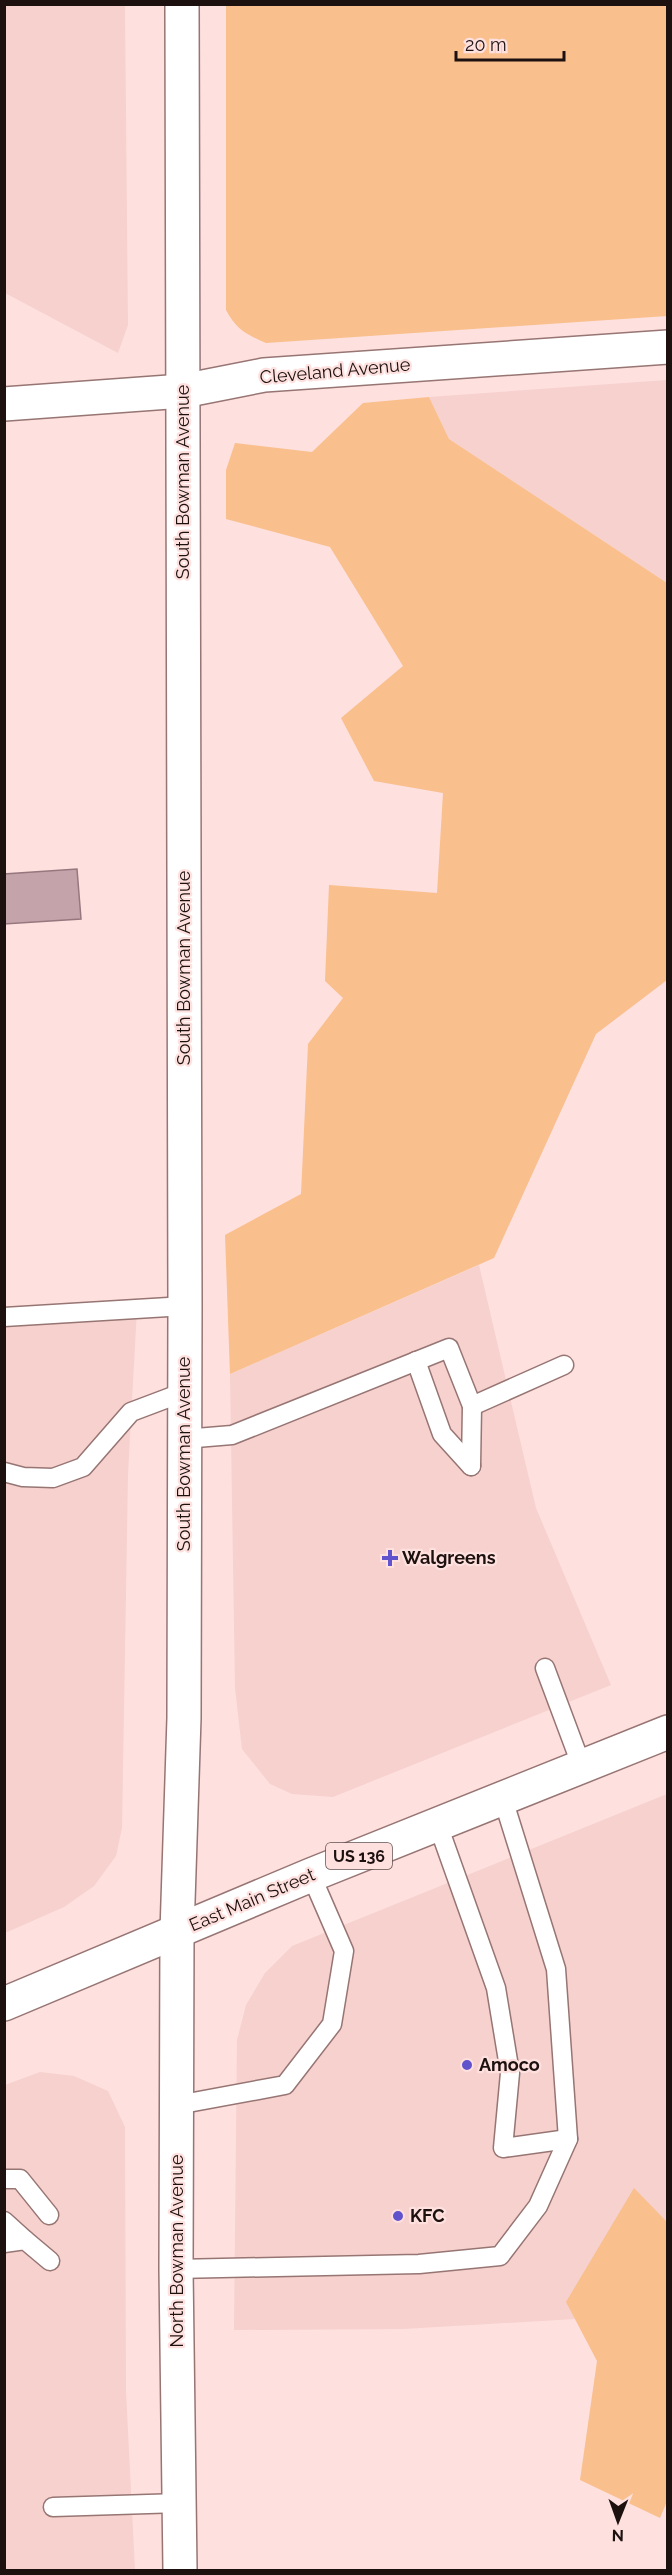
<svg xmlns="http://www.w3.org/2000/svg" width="672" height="2575" viewBox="0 0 672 2575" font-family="Raleway,sans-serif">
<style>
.built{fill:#f6d1ce}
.green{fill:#f9bf8c}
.building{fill:#c5a3aa;stroke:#97777e;stroke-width:1.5}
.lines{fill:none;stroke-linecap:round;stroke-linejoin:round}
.lane-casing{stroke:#967573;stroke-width:21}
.street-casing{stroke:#967573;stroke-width:36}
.secondary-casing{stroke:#967573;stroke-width:36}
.primary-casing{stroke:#967573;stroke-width:36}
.lane{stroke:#fff;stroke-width:18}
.street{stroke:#fff;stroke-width:33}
.secondary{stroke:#fff;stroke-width:33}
.primary{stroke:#fff;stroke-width:33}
.poi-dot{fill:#6153cc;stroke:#fee0de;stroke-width:2}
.labels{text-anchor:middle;stroke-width:4.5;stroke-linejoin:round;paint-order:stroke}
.shield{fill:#fee0de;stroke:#604f4e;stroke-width:1.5}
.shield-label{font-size:16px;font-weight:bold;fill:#1d1110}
.street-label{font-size:18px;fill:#1d1110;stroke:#fee0de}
.poi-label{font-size:18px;font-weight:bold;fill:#1d1110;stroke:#fee0de;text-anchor:start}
</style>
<rect width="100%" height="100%" fill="#fee0de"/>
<g class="built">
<path d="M 4,5 L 125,5 L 128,325 L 118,353 L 5,293 Z"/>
<path d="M 667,380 L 667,583 L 449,439 L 429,397 Z"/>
<path d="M 479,1265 L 536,1508 L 611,1685 L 333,1797 L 292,1794 L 270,1784 L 242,1749 L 235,1688 L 230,1374 Z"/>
<path d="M 137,1309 L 128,1474 L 122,1828 L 116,1856 L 94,1886 L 64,1907 L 5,1933 L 5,1317 Z"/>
<path d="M 667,1794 L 667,2222 L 634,2189 L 567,2302 L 575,2319 L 403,2329 L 234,2330 L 237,2040 L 246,2005 L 265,1973 L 292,1946 Z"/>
<path d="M 40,2072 L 74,2076 L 108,2091 L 125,2127 L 126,2391 L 135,2570 L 5,2570 L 5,2085 Z"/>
</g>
<g class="green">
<path d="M 226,5 L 667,5 L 667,316 L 266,343 C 246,334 237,330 226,310 Z"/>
<path d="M 429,397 L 449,439 L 667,583 L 667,980 L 596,1034 L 494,1258 L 230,1374 L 225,1235 L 301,1194 L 308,1044 L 343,998 L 325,981 L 329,885 L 437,893 L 443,793 L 374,781 L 341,718 L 403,666 L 330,547 L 226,519 L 226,470 L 235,443 L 312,452 L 363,403 Z"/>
<path d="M 634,2188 L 667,2222 L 668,2499 L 660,2518 L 580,2480 L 597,2361 L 566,2302 Z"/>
</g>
<path class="building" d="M 77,869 L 81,919 L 4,924 L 4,874 Z"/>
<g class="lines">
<defs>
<g id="lane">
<path d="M 4,1317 L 185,1306"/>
<path d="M 416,1361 L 442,1434 L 471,1466"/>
<path d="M 472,1406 L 564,1365"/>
<path d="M 184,1439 L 232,1435 L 449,1348 L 472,1406 L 471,1466"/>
<path d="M 4,1472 L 23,1477 L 53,1478 L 83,1467 L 131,1412 L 184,1392"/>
<path d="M 545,1668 L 582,1767"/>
<path d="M 438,1825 L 496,1988 L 510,2073 L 503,2148 L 568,2139"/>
<path d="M 177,2105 L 285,2085 L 332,2024 L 344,1951 L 311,1875"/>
<path d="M 4,2179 L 20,2179 L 49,2215"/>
<path d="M 4,2221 L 25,2240"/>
<path d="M 4,2243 L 25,2240 L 50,2261"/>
<path d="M 176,2269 L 419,2264 L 500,2256 L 538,2206 L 568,2139 L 556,1969 L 503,1799"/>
<path d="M 53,2507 L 180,2503"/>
</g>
<path id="street" d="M 4,404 L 183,391 L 264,375 L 668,347"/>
<path id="secondary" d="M 180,2570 L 176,2269 L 177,1932 L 184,1718 L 185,1306 L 182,4"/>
<path id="primary" d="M 4,2004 L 311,1875 L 668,1732"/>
</defs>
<use href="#lane" class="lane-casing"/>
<use href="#street" class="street-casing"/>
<use href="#secondary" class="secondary-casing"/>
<use href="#primary" class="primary-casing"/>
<use href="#lane" class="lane"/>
<use href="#street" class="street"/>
<use href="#secondary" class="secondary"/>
<use href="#primary" class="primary"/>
</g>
<g class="poi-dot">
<path d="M387 1549h6v6h6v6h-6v6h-6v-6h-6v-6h6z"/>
<circle cx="467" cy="2065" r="6"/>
<circle cx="398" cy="2216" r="6"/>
</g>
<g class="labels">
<rect class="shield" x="326" y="1843" width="66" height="26" rx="4.5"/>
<g class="shield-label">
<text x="359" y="1862">US 136</text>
</g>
<g class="street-label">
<text transform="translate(335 371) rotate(-5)" y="6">Cleveland Avenue</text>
<text transform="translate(183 482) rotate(-90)" y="6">South Bowman Avenue</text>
<text transform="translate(184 968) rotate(-90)" y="6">South Bowman Avenue</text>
<text transform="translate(184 1454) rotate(-90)" y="6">South Bowman Avenue</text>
<text transform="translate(252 1900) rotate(-23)" y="6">East Main Street</text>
<text transform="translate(177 2251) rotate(-90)" y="6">North Bowman Avenue</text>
</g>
<g class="poi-label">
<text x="402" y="1564">Walgreens</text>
<text x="479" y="2071">Amoco</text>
<text x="410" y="2222">KFC</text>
</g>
</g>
<rect width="672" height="2575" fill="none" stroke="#1d1110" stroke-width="12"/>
<g transform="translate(618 2521) rotate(181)" stroke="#fee0de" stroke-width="4.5" paint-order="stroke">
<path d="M0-4.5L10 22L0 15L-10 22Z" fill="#1d1110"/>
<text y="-9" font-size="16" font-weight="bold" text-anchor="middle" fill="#1d1110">N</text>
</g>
<path d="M456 51v9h108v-9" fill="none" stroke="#1d1110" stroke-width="3"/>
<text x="465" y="51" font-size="18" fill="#1d1110" stroke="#fee0de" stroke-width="4.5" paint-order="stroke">20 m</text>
</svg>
